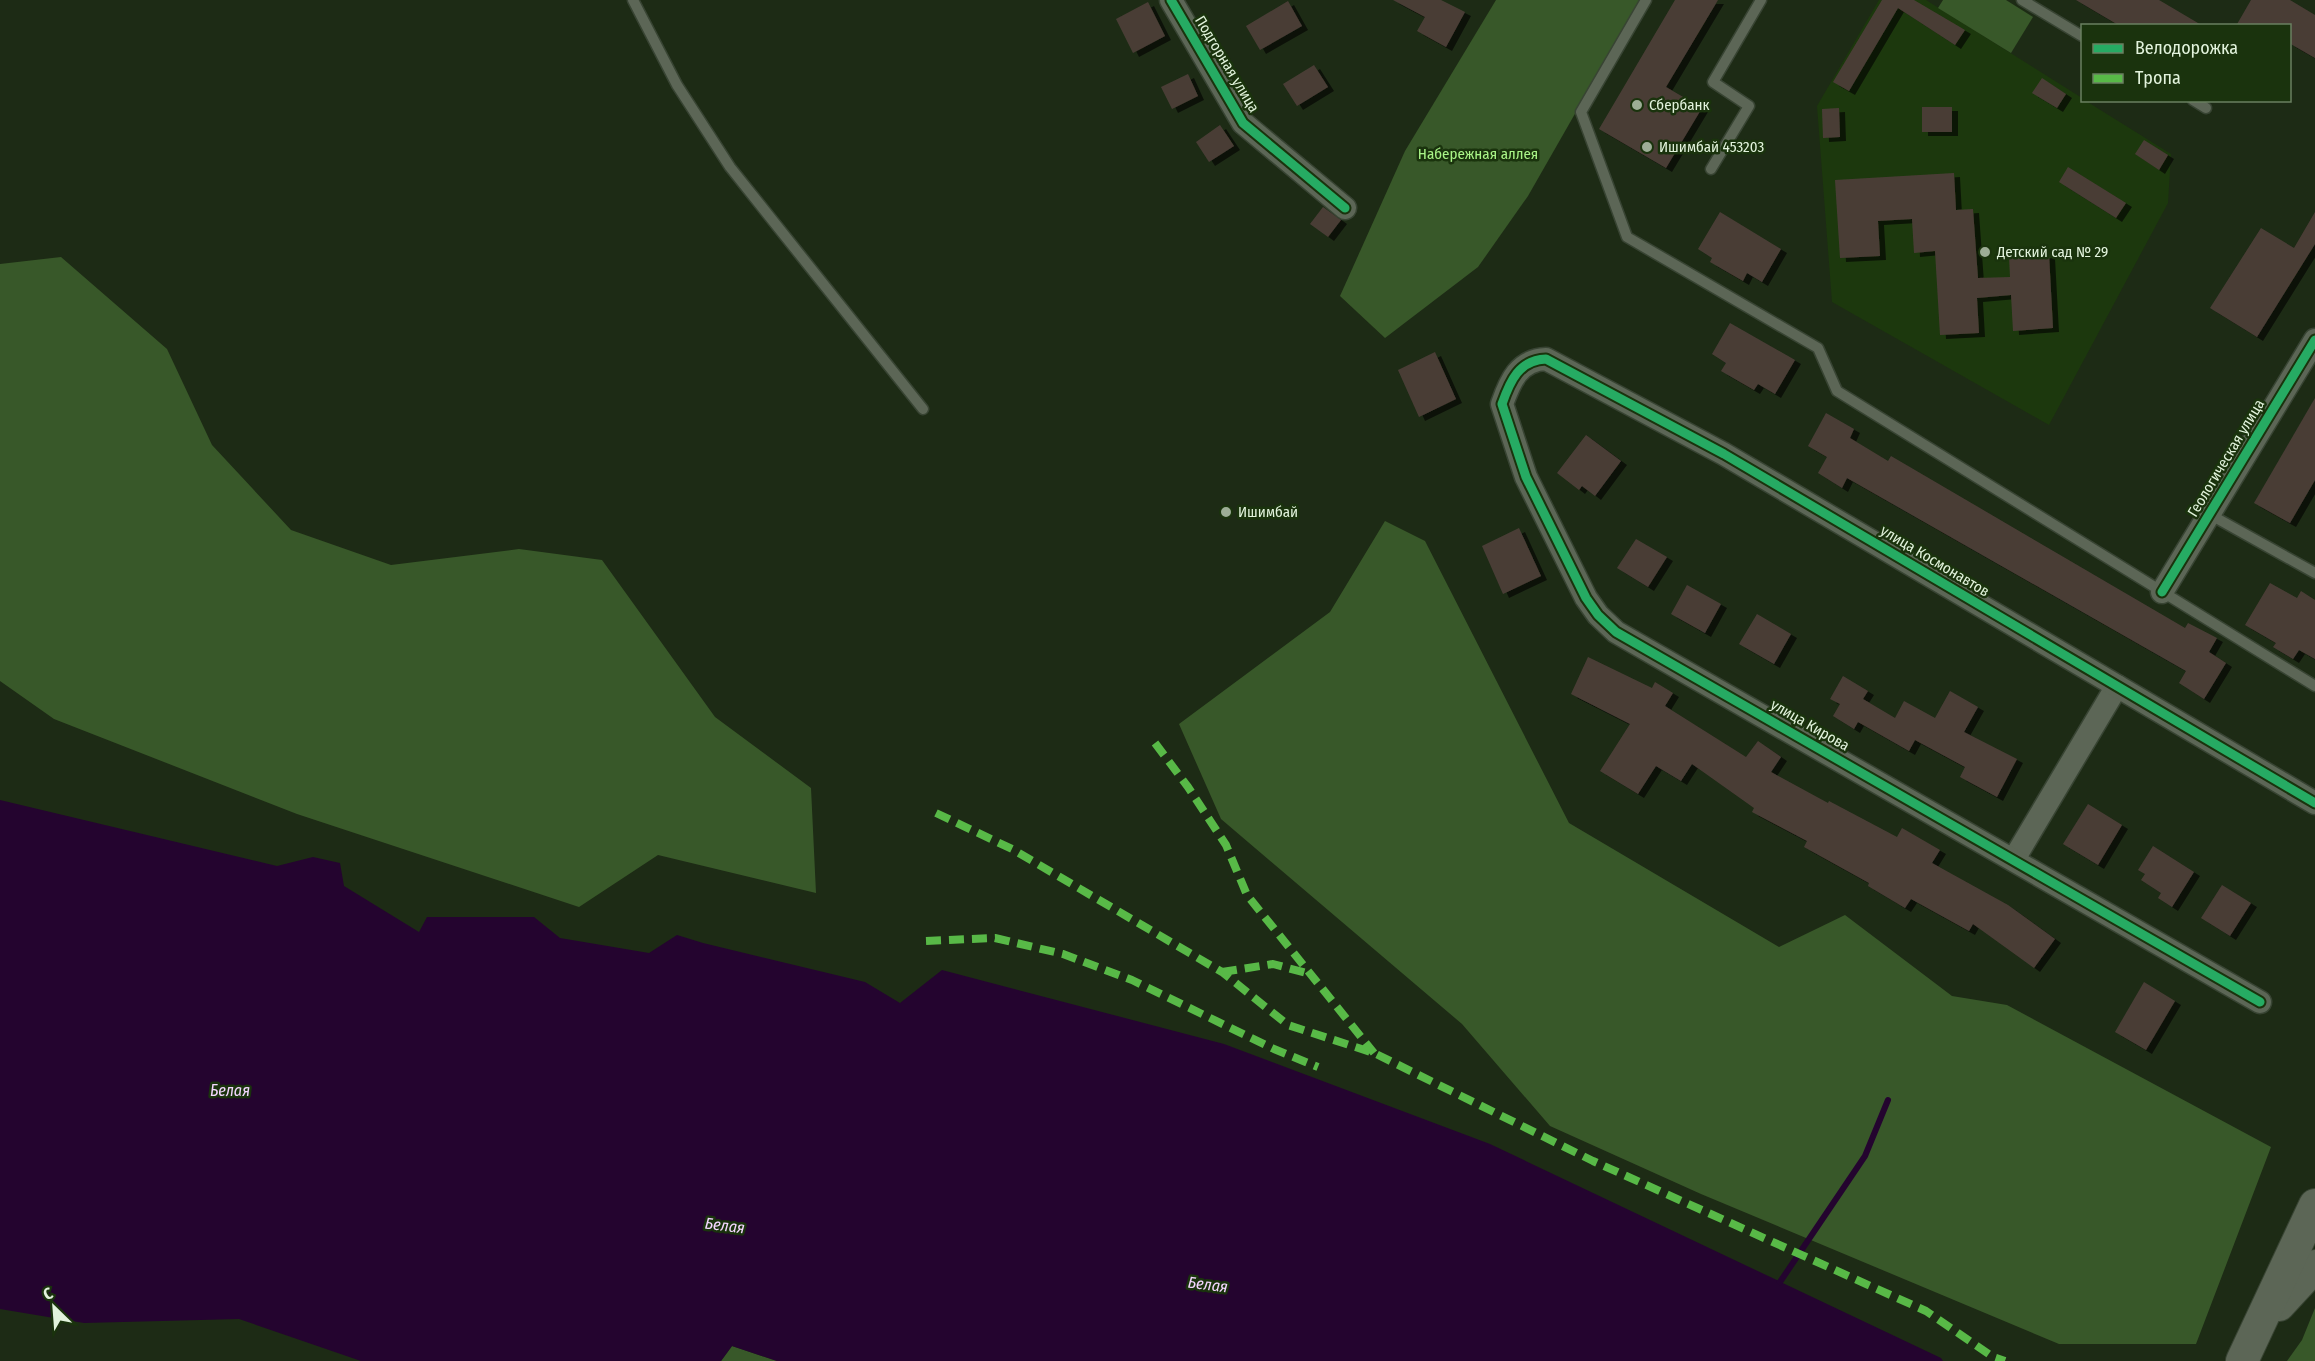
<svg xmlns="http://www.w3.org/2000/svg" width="2315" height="1361" viewBox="0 0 2315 1361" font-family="'Fira Sans Condensed',sans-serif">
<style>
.built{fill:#1c380d}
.green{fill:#385829}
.water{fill:#24042f}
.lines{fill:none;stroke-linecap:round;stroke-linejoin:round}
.stream{stroke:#24042f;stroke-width:6}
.building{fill:#4a3d36;filter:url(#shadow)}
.service-casing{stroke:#384433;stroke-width:13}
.minor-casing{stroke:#384433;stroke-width:25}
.secondary-casing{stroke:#384433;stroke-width:34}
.service{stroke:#5c6656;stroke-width:10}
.minor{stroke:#5c6656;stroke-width:22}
.secondary{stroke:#5c6656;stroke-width:32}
.quiet{stroke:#58b947;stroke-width:8;stroke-dasharray:15 8;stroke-linecap:butt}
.cycleway-casing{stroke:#1a330d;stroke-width:13}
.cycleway{stroke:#26ab63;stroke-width:9}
.poi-dot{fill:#9dad96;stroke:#1a330d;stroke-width:2}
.labels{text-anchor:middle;stroke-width:5;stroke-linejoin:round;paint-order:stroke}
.street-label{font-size:15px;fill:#e2f3dc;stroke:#1a330d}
.poi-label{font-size:15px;fill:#e2f3dc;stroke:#1a330d;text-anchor:start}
.park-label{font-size:15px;fill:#a9f487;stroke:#1a330d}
.water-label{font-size:16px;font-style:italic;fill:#f4d6ff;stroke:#1a330d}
</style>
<defs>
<filter id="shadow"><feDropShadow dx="6" dy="4" stdDeviation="0" flood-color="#0009"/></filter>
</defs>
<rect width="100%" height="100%" fill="#1d2b15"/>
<path class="built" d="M 1879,0 L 1926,0 L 2082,98 L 2082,100 L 2086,101 L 2171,154 L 2168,203 L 2049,425 L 1832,302 L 1817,106 Z"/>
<g class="green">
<path d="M 1496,0 L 1640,0 L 1528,196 L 1478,267 L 1385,338 L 1340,296 L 1405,151 Z"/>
<path d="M 1943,0 L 2006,0 L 2033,17 L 2011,53 L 1938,8 Z"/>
<path d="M 61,257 L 167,349 L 212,445 L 291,530 L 391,565 L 519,549 L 602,560 L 715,717 L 811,788 L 816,893 L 658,855 L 579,907 L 297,814 L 54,719 L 0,681 L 0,264 Z"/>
<path d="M 1385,521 L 1425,541 L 1569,823 L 1779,947 L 1845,915 L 1952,996 L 2007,1005 L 2271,1147 L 2196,1344 L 2059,1344 L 1701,1194 L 1550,1126 L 1462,1024 L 1221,819 L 1179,724 L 1330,612 Z"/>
<path d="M 2315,1308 L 2315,1361 L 2287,1361 L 2302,1340 Z"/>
<path d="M 732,1346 L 777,1361 L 721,1361 Z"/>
</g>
<path class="water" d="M 0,800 L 277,866 L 313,857 L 340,863 L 344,886 L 419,932 L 427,917 L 534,917 L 560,938 L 649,953 L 677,935 L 703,943 L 865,982 L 900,1003 L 942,970 L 1224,1044 L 1490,1144 L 1941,1358 L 1943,1361 L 777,1361 L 732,1346 L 721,1361 L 361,1361 L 239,1319 L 84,1323 L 0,1309 Z"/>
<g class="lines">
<path class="stream" d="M 1780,1282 L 1865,1156 L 1888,1100"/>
</g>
<g class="building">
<path d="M 1393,0 L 1441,0 L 1465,12 L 1446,47 L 1417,31 L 1425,17 Z"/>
<path d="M 1675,0 L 1718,0 L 1666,87 L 1702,108 L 1666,168 L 1599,129 Z"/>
<path d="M 1882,0 L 1914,0 L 1965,30 L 1955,45 L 1898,8 L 1849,91 L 1833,82 Z"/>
<path d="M 2076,0 L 2159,0 L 2203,26 L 2120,26 Z"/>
<path d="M 2251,0 L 2290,0 L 2315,15 L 2315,58 L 2289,43 L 2289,26 L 2236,26 Z"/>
<path d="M 1288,1 L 1302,26 L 1260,50 L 1246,26 Z"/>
<path d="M 1148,2 L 1165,36 L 1133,53 L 1116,19 Z"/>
<path d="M 1314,65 L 1328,87 L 1297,106 L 1283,84 Z"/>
<path d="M 1188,74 L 1198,96 L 1172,109 L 1161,87 Z"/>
<path d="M 2042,78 L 2066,94 L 2057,108 L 2032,93 Z"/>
<rect x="1922" y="107" width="30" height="25"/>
<path d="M 1839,108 L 1840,137 L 1823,138 L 1822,109 Z"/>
<path d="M 1220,125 L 1234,146 L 1209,162 L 1196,142 Z"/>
<path d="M 2144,140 L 2168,155 L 2159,170 L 2135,154 Z"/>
<path d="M 2068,167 L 2126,203 L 2116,218 L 2059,182 Z"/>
<path d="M 1954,173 L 1956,210 L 1973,209 L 1978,278 L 2010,277 L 2009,256 L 2049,254 L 2053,328 L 2013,331 L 2011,295 L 1977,298 L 1979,333 L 1940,335 L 1935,251 L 1914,253 L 1912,219 L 1878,221 L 1880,256 L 1840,258 L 1835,180 Z"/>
<path d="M 1323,207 L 1341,220 L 1328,237 L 1310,224 Z"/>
<path d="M 1720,212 L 1781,249 L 1762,282 L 1747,273 L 1743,281 L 1710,262 L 1712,258 L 1698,249 Z"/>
<path d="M 2315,212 L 2315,244 L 2257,337 L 2210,308 L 2261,228 L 2294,248 Z"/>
<path d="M 1730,323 L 1795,360 L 1775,394 L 1758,384 L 1754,390 L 1721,371 L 1726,363 L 1712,354 Z"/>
<path d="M 1435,352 L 1456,399 L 1419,417 L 1398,370 Z"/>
<path d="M 2315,398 L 2315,480 L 2290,523 L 2254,503 Z"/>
<path d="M 1826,413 L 1854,429 L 1850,438 L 1888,461 L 1891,456 L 2185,628 L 2188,623 L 2217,638 L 2209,652 L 2226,663 L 2204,699 L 2179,683 L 2186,671 L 1847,478 L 1842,488 L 1818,473 L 1827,457 L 1808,446 Z"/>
<path d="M 1586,435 L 1621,461 L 1595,496 L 1582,486 L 1579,490 L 1557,473 Z"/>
<path d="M 1519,528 L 1541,576 L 1503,594 L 1482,546 Z"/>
<path d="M 1636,539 L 1667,557 L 1648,587 L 1617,568 Z"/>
<path d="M 2270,583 L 2297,598 L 2301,591 L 2315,600 L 2315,659 L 2299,650 L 2293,659 L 2273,647 L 2276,643 L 2245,625 Z"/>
<path d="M 1687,585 L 1721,604 L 1705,633 L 1671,614 Z"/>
<path d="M 1757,614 L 1791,634 L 1774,664 L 1739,644 Z"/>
<path d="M 1588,657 L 1652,688 L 1655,682 L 1673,693 L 1665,706 L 1746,757 L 1758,741 L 1781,757 L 1771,772 L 1828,803 L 1829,801 L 1897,837 L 1902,828 L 1940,850 L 1932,863 L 2008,905 L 2055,939 L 2034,968 L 1973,924 L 1969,931 L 1911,899 L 1905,908 L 1868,886 L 1869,883 L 1804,847 L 1807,841 L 1752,812 L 1754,808 L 1692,764 L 1681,781 L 1656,766 L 1638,794 L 1600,771 L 1630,724 L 1571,694 Z"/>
<path d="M 1843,676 L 1868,691 L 1863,699 L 1895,718 L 1904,701 L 1935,718 L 1950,691 L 1978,707 L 1964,732 L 2017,759 L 1997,797 L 1960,777 L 1965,767 L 1915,740 L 1909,751 L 1858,722 L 1854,729 L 1833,716 L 1840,704 L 1830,699 Z"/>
<path d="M 2088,804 L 2122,825 L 2098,865 L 2063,844 Z"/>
<path d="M 2153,846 L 2194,872 L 2172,907 L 2158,898 L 2161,893 L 2141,880 L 2145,874 L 2138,870 Z"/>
<path d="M 2222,885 L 2251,903 L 2230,936 L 2201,918 Z"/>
<path d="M 2144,982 L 2175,1001 L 2146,1050 L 2115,1032 Z"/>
</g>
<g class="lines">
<defs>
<g id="service">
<path d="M 633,0 L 677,85 L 730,167 L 923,409"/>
<path d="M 1646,0 L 1581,112 L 1627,237 L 1818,348 L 1837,391 L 2315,686"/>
<path d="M 2022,0 L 2082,36"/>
<path d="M 2193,100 L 2206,108"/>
<path d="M 1711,169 L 1749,106 L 1713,82 L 1761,0"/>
<path d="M 2209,514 L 2315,573"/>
</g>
<g id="minor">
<path d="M 1171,0 L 1243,123 L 1345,208"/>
<path d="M 2162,592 L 2315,340"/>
<path d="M 2014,859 L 2117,686"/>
<path d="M 2260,1002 L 1616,632 L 1598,615 L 1586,598 L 1526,477 L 1502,404 C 1510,381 1519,360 1546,359 L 1724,454 L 2315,803"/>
</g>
<g id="secondary">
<path d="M 2279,1305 L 2315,1266"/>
<path d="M 2242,1361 L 2315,1205"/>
</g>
</defs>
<use href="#service" class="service-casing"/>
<use href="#minor" class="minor-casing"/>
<use href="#secondary" class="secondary-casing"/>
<use href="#service" class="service"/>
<use href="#minor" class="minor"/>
<use href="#secondary" class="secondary"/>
<g class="quiet">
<path d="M 1155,743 L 1188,787 L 1226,845 L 1247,895 L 1374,1053"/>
<path d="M 936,813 L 1012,849 L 1222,972 L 1288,1025 L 1374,1053 L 1593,1161 L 1926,1311 L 1993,1357 L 2005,1361"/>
<path d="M 926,941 L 995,938 L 1063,954 L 1132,980 L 1274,1049 L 1318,1067"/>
<path d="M 1222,972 L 1273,964 L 1310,974"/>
</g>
<defs>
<g id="cycleway">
<path d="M 1171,0 L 1243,123 L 1345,208"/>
<path d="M 2162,592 L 2315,340"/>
<path d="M 2260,1002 L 1616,632 L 1598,615 L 1586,598 L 1526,477 L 1502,404 C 1510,381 1519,360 1546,359 L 1724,454 L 2315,803"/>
</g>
</defs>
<use href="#cycleway" class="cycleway-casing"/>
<use href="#cycleway" class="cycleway"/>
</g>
<g class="poi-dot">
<circle cx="1637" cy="105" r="6"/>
<circle cx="1647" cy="147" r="6"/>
<circle cx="1985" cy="252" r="6"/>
<circle cx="1226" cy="512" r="6"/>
</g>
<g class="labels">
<g class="street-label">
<text transform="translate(1227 64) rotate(59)" y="5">Подгорная улица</text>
<text transform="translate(2226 458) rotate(-59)" y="5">Геологическая улица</text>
<text transform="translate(1935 561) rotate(31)" y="5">улица Космонавтов</text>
<text transform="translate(1810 725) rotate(30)" y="5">улица Кирова</text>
</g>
<g class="poi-label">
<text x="1649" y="110">Сбербанк</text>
<text x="1659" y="152">Ишимбай 453203</text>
<text x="1997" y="257">Детский сад № 29</text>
<text x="1238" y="517">Ишимбай</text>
</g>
<g class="park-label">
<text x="1478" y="159">Набережная аллея</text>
</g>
<g class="water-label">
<text x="230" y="1096">Белая</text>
<text transform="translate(725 1225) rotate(7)" y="6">Белая</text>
<text transform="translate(1208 1284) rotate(7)" y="6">Белая</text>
</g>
</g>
<rect x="2081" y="24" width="210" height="78" fill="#1a330d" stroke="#6a8060" stroke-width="1.5"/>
<rect x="2093" y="44" width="30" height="9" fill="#26ab63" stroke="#6a8060" stroke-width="1.5"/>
<text x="2135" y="54" font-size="18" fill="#e2f3dc">Велодорожка</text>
<rect x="2093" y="74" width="30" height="9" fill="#58b947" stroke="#6a8060" stroke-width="1.5"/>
<text x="2135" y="84" font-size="18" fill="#e2f3dc">Тропа</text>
<g transform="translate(54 1307) rotate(335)" stroke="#1a330d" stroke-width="4.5" paint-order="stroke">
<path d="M0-4.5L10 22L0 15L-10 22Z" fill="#e2f3dc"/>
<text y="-9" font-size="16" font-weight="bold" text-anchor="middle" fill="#e2f3dc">С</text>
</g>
</svg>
